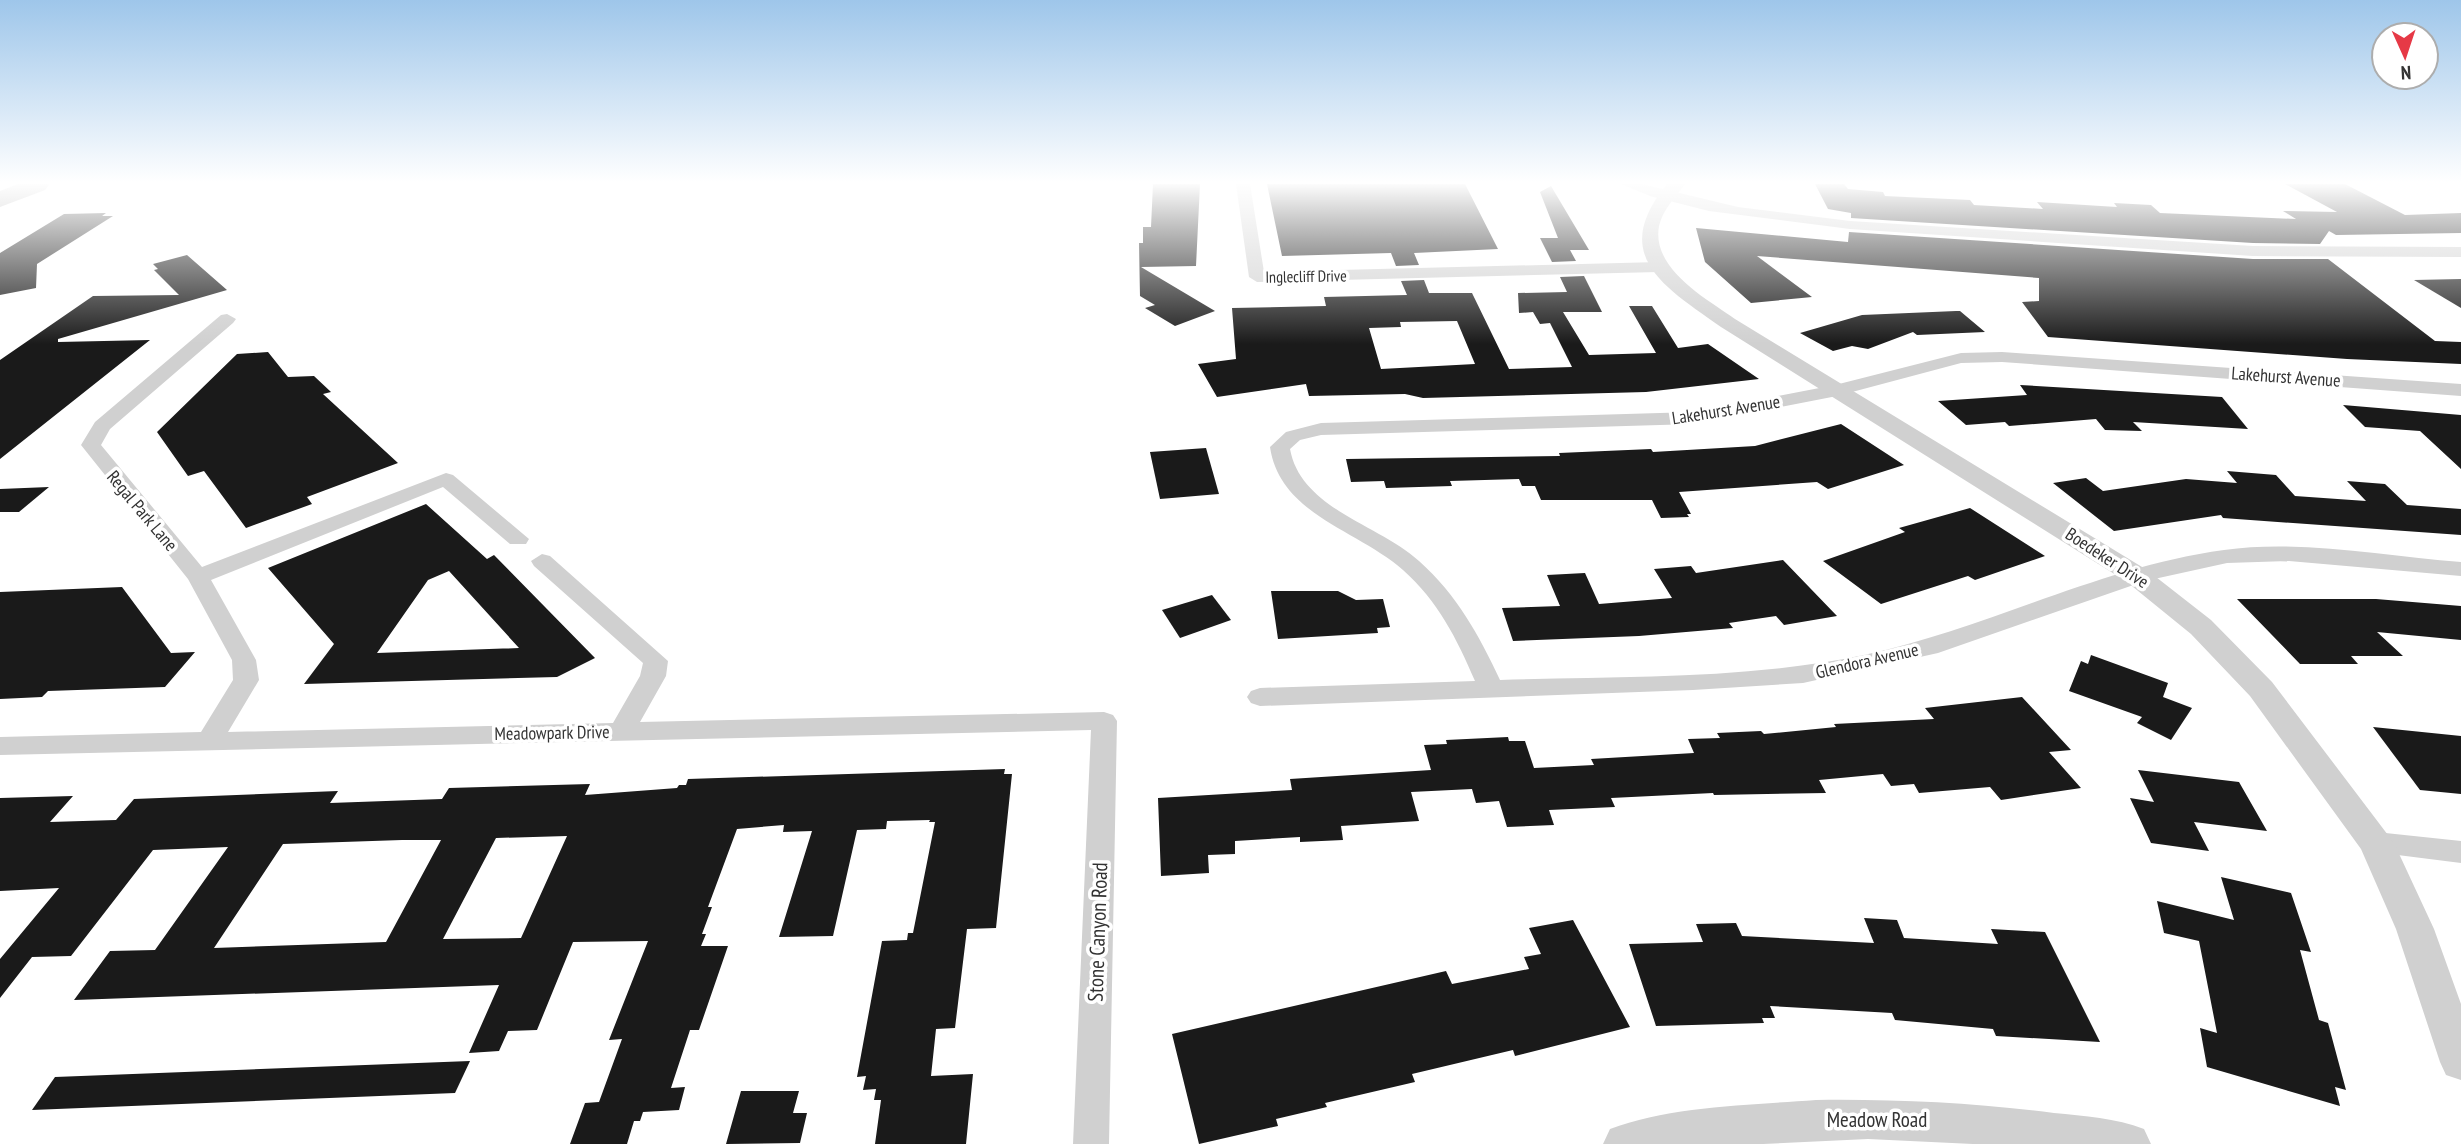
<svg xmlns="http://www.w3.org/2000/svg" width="2461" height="1144" viewBox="0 0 2461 1144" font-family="'PT Sans Narrow',sans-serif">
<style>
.building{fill:#1a1a1a;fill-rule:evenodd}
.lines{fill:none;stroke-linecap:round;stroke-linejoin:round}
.minor{fill:#d0d0d0;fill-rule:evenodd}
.tertiary{fill:#d0d0d0;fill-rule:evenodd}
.motorway{fill:#9a9a9a;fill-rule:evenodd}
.labels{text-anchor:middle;stroke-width:7;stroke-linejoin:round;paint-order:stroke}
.far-street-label{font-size:16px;fill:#333;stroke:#fff}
.street-label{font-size:18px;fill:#333;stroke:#fff}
.near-street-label{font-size:21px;fill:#333;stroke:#fff}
</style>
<rect width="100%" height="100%" fill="#fff"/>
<g class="building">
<path d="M 1153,184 L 1200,184 L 1196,266 L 1141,267 L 1215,311 L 1175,326 L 1145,308 L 1155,305 L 1140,296 L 1139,243 L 1143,243 L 1143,227 L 1151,227 Z"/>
<path d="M 1267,184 L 1465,184 L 1498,249 L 1414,253 L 1419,265 L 1396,266 L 1391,253 L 1282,256 Z"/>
<path d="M 1815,184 L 1844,184 L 1848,189 L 1883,192 L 1885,196 L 1970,200 L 1974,205 L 2043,209 L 2037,202 L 2117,207 L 2114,203 L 2151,205 L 2160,213 L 2296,219 L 2283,211 L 2337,212 L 2285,184 L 2345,184 L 2405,215 L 2461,213 L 2461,233 L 2336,235 L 2329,231 L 2320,244 L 2253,243 L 1851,218 L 1851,213 L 1828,209 Z"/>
<path d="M 1551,186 L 1589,250 L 1570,250 L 1576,261 L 1552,262 L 1540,238 L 1558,238 L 1540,192 Z"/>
<path d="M 106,213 L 102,216 L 113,216 L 37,264 L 36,288 L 0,295 L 0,253 L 64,214 Z"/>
<path d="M 1696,228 L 1848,242 L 1849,232 L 2253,259 L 2328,259 L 2435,341 L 2461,342 L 2461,364 L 2347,359 L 2048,337 L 2022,302 L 2039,301 L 2039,278 L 1757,256 L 1812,297 L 1751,303 L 1705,262 Z"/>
<path d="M 187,255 L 227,290 L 58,339 L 58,342 L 150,340 L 0,459 L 0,360 L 93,296 L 179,295 L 154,270 L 158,269 L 153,264 Z"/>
<path d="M 1584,276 L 1602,312 L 1563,312 L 1589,355 L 1656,353 L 1629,306 L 1652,306 L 1678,348 L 1708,344 L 1759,379 L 1646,392 L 1423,398 L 1405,394 L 1309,396 L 1306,384 L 1217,397 L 1198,364 L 1236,359 L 1232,308 L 1326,306 L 1324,297 L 1407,295 L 1401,281 L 1424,280 L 1429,293 L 1472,293 L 1509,369 L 1572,367 L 1550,323 L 1540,324 L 1533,312 L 1519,313 L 1518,293 L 1567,292 L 1560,277 ZM 1457,321 L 1475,364 L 1381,369 L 1369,328 L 1401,327 L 1400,322 Z"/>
<path d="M 2461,279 L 2461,308 L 2414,280 Z"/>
<path d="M 1956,311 L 1960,311 L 1985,332 L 1917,335 L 1913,332 L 1868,349 L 1852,346 L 1833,351 L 1800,333 L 1862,315 Z"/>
<path d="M 268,352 L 288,377 L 314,376 L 331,392 L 323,394 L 398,463 L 307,497 L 312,504 L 246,528 L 204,471 L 188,476 L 157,432 L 237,354 Z"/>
<path d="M 2020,385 L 2222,397 L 2248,429 L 2133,422 L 2142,431 L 2105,430 L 2096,419 L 2009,426 L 2005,422 L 1966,425 L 1938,401 L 2027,395 Z"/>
<path d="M 2343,405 L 2461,415 L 2461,469 L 2420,431 L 2365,427 Z"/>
<path d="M 1841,424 L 1904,465 L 1828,489 L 1817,482 L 1679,492 L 1691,514 L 1687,514 L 1689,517 L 1661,518 L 1652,500 L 1541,500 L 1535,486 L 1522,486 L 1519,479 L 1450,481 L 1452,486 L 1386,488 L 1384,481 L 1351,482 L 1346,459 L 1560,456 L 1559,453 L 1651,449 L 1653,452 L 1755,446 Z"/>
<path d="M 1206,448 L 1219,494 L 1160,499 L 1150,452 Z"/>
<path d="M 2227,471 L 2276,475 L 2295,496 L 2366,501 L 2347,481 L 2385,484 L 2407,505 L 2461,509 L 2461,535 L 2223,518 L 2221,515 L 2114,531 L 2053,483 L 2086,478 L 2103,491 L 2186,479 L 2237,483 Z"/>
<path d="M 49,487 L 19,512 L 0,512 L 0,489 Z"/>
<path d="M 426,504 L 487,559 L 494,555 L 595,658 L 557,677 L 304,684 L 334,644 L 268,568 ZM 449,571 L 519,648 L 377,653 L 428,580 Z"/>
<path d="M 1970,508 L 2045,556 L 1975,580 L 1968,576 L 1881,604 L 1823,561 L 1905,532 L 1899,528 Z"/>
<path d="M 1783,560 L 1837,616 L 1784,625 L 1776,616 L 1729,623 L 1733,628 L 1639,636 L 1513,641 L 1502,608 L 1560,606 L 1547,575 L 1585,573 L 1599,604 L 1672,598 L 1654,569 L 1691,566 L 1696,573 Z"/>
<path d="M 122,587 L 171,653 L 195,652 L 165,687 L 48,691 L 42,697 L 0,699 L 0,592 Z"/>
<path d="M 1271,591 L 1338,591 L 1356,600 L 1383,599 L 1390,627 L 1377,628 L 1378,633 L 1278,639 Z"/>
<path d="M 1212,595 L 1231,620 L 1180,638 L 1162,610 Z"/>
<path d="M 2237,599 L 2376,599 L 2461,606 L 2461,640 L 2377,632 L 2403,656 L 2351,656 L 2358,664 L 2300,664 Z"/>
<path d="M 2091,655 L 2168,683 L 2163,697 L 2192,708 L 2171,740 L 2137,723 L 2142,717 L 2069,691 L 2081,661 L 2088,664 Z"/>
<path d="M 2022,697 L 2071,750 L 2049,752 L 2081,788 L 2001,800 L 1990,787 L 1919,793 L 1914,784 L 1891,786 L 1883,774 L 1819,780 L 1826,793 L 1714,795 L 1713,793 L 1611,798 L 1615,807 L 1549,810 L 1554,825 L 1507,827 L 1499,801 L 1476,803 L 1472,789 L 1411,792 L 1419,821 L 1341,826 L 1343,840 L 1300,842 L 1300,837 L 1235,841 L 1235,854 L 1208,855 L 1209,873 L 1161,876 L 1158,798 L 1292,790 L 1290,779 L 1431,770 L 1424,745 L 1447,744 L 1446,740 L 1508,737 L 1509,741 L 1525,741 L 1534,768 L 1594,765 L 1591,759 L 1694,753 L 1688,739 L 1720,738 L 1717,733 L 1761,731 L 1764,734 L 1836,727 L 1834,724 L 1934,719 L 1925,708 Z"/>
<path d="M 2373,727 L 2461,736 L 2461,794 L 2420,790 Z"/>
<path d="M 1005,769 L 1004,774 L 1012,774 L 996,928 L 967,929 L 955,1028 L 936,1029 L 931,1076 L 973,1074 L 966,1144 L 875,1144 L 881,1100 L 874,1100 L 876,1089 L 863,1090 L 866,1076 L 857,1077 L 882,941 L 907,940 L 908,933 L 913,933 L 935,822 L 929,822 L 930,820 L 887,821 L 886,829 L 857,830 L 833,936 L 779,937 L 812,831 L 783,832 L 784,825 L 737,829 L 708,907 L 712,907 L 702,934 L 706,934 L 701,946 L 728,946 L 699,1030 L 690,1030 L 671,1088 L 685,1087 L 679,1110 L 643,1112 L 640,1121 L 634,1121 L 627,1144 L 570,1144 L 585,1103 L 599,1102 L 622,1039 L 609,1040 L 648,941 L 573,942 L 537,1030 L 508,1031 L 499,1051 L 469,1053 L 499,985 L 74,1000 L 110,951 L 155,950 L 228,847 L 153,850 L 71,956 L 32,957 L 0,998 L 0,959 L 59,888 L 0,891 L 0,798 L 73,796 L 50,822 L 116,820 L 134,799 L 338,791 L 330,803 L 442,799 L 449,788 L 590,784 L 585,795 L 677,788 L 679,785 L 686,785 L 688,779 ZM 567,836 L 521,938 L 443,939 L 496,838 ZM 402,840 L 441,840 L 386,942 L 214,948 L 283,844 Z"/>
<path d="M 2138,770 L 2239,782 L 2267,831 L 2194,822 L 2209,851 L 2151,843 L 2130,798 L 2154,802 Z"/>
<path d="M 2221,877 L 2291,893 L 2311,952 L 2300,950 L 2319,1020 L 2328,1023 L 2346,1090 L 2335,1087 L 2340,1106 L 2207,1067 L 2200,1028 L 2217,1033 L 2199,941 L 2164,933 L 2157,901 L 2234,920 Z"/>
<path d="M 1864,918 L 1897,920 L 1904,938 L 1998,944 L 1991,929 L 2045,932 L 2100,1042 L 1996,1036 L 1993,1029 L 1895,1020 L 1892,1013 L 1770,1006 L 1775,1018 L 1762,1018 L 1764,1023 L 1656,1026 L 1629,944 L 1703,942 L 1696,924 L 1736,923 L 1742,936 L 1874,943 Z"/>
<path d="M 1573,920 L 1630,1027 L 1515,1056 L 1513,1050 L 1412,1074 L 1415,1082 L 1325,1103 L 1327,1107 L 1276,1119 L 1278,1126 L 1199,1144 L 1172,1034 L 1446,971 L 1452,984 L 1529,969 L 1524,957 L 1541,954 L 1529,928 Z"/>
<path d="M 470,1061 L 455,1093 L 32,1110 L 55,1077 Z"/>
<path d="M 741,1091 L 799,1091 L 793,1113 L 807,1113 L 800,1143 L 726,1144 Z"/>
</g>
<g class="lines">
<g class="minor">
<path d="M 1236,184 L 1250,184 L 1264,272 L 1659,262 L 1667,267 L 1659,272 L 1257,282 L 1249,277 Z"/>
<path d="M 1621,184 L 1642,184 L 1738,207 L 1850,221 L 2253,246 L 2461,247 L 2461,257 L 2253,256 L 1850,229 L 1709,211 L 1650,196 Z"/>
<path d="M 227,314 L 236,319 L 233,323 L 110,429 L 101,445 L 202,567 L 446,473 L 453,475 L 529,539 L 526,544 L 510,544 L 443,487 L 211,580 L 256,660 L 259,680 L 228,732 L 613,723 L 640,676 L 643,663 L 534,566 L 531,561 L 542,554 L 550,556 L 668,661 L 666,676 L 640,722 L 1104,712 L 1113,715 L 1117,721 L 1109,1144 L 1073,1144 L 1091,730 L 0,755 L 0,737 L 201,732 L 233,680 L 232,660 L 188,579 L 81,445 L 95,422 L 221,315 Z"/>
<path d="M 2002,352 L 2461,384 L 2461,396 L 2002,362 L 1961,363 L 1837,396 L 1694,424 L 1321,435 L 1300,440 L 1290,449 C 1301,509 1378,524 1419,561 C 1457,595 1479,635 1500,680 C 1620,676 1745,680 1864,655 C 1986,629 2099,567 2224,550 C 2298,539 2386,556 2461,562 L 2461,576 L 2289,561 L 2227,563 L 2145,581 L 1938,653 L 1803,683 L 1693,690 L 1260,706 L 1251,703 L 1247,697 L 1251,691 L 1260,688 L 1475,681 C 1457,639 1438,601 1403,570 C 1358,530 1280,515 1270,447 L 1286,432 L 1321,423 L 1694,412 L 1835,385 L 1961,353 Z"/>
<path d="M 2376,832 L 2461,841 L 2461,863 L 2366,851 L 2362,843 L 2366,835 Z"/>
</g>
<g class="tertiary">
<path d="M 1667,184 L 1685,184 C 1675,198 1663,209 1659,226 C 1651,269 1707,299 1735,319 L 2147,570 L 2211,620 L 2272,682 L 2394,843 L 2434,929 L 2461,1004 L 2461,1080 L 2446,1075 L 2440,1062 L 2396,929 L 2361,849 L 2250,696 L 2191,634 L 2127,582 L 1721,327 C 1663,286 1609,255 1667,184 Z"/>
<path d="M 1816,1100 C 1896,1099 1975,1103 2054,1113 C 2084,1116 2116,1118 2144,1129 L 2151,1144 L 1973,1144 L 1868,1139 L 1763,1144 L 1603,1144 L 1610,1129 C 1670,1106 1751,1105 1816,1100 Z"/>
</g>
<path class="motorway" d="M 18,184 L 48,184 L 49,185 L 45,190 L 0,207 L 0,191 Z"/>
</g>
<linearGradient id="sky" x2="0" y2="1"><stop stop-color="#9ec6ea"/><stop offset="0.53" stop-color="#fff"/><stop offset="1" stop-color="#fff" stop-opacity="0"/></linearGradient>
<rect width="2461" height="344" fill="url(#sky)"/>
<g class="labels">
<g class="far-street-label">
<text transform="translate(1306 276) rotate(-1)" y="6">Inglecliff Drive</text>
</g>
<g class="street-label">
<text transform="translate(2286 377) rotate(4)" y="6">Lakehurst Avenue</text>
<text transform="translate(1726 410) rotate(-9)" y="6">Lakehurst Avenue</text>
<text transform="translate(142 511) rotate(50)" y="6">Regal Park Lane</text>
<text transform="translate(2107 558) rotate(33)" y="6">Boedeker Drive</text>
<text transform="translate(1867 661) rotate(-13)" y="6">Glendora Avenue</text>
<text transform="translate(552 733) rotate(-1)" y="6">Meadowpark Drive</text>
</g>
<g class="near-street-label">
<text transform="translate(1098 932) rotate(-88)" y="7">Stone Canyon Road</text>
<text x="1877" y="1127">Meadow Road</text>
</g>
</g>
<g transform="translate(2405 56) rotate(177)"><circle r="33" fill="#ffffff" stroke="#adadad" stroke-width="2"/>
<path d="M0-5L12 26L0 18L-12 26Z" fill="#e63946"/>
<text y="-10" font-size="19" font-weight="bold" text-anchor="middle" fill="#333333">N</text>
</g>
</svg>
